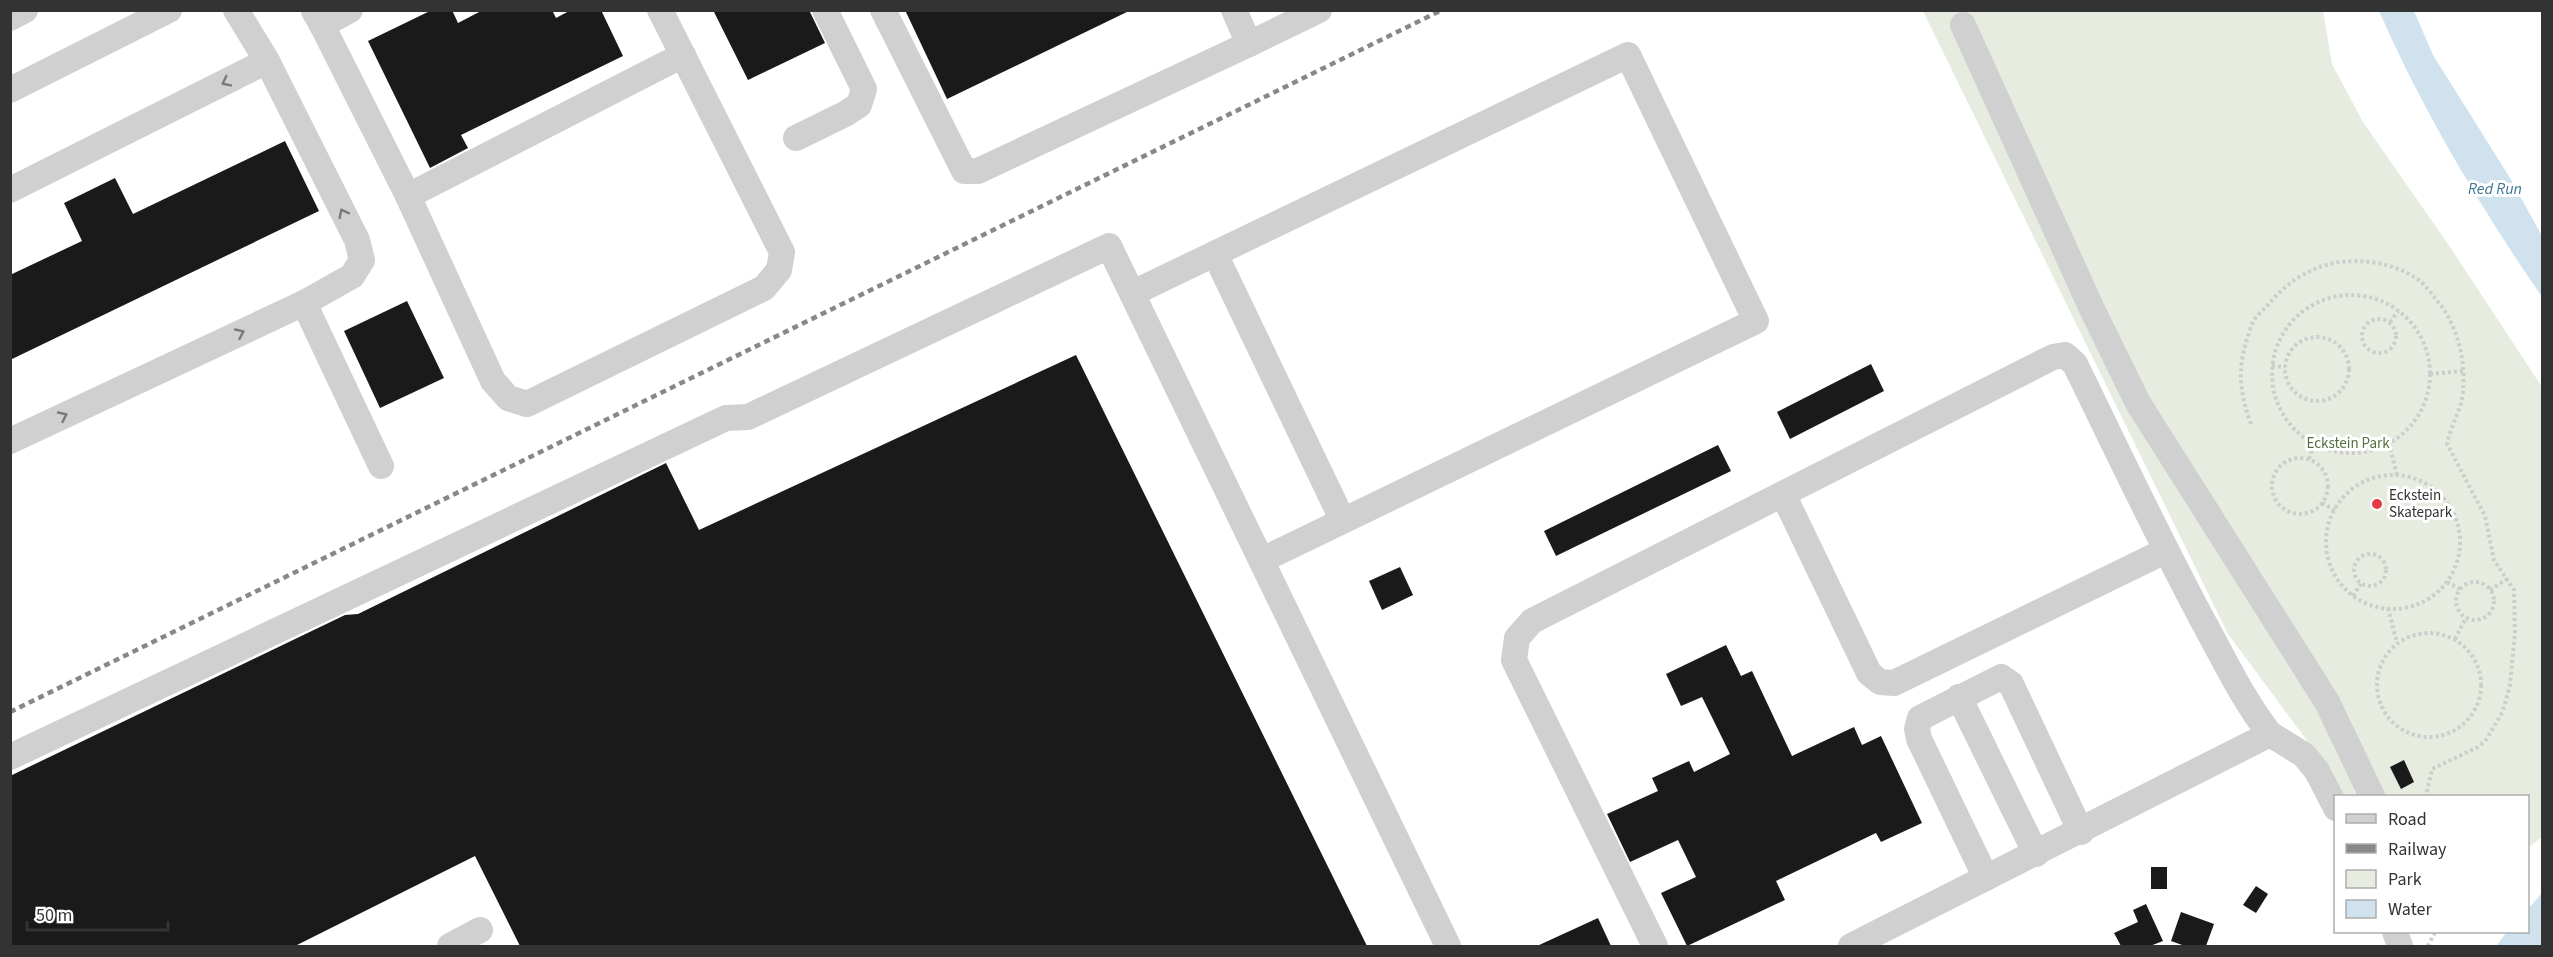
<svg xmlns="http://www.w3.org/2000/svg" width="2553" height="957" viewBox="0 0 2553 957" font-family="'Source Sans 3',sans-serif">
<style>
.green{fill:#e6ecdf}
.water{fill:#cfe2ee}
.building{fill:#1a1a1a}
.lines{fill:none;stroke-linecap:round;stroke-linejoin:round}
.path{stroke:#cdcdcd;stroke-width:4;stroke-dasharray:3 3;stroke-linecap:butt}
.minor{stroke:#d0d0d0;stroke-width:26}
.rail{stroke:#888;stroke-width:4.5;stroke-dasharray:6 4.5;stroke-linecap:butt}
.oneway{stroke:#7a7a7a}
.poi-dot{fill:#e63946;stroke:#fff;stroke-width:2}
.labels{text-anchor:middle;stroke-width:6;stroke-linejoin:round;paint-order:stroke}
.park-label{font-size:15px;fill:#56703f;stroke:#fff}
.poi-label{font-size:15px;fill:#333;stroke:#fff;text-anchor:start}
.water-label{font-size:16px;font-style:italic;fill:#3f7597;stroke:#fff}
</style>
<rect width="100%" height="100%" fill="#fff"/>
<path class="green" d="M 1923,11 L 2323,11 L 2332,64 L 2363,122 L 2448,244 L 2542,387 L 2542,837 L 2528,848 L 2528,796 L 2341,796 L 2325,765 L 2228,634 Z"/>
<g class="water">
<path d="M 2379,11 L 2414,11 L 2433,55 L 2510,178 L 2542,236 L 2542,297 C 2480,207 2423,111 2379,11 Z"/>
<path d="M 2542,893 L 2542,946 L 2496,946 L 2507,932 L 2528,932 L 2528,909 Z"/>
</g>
<g class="building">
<path d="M 432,10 L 452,10 L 458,23 L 483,10 L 552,10 L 556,18 L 571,10 L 601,10 L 623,56 L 461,135 L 468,148 L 430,168 L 368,41 Z"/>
<path d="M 713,10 L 809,10 L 825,43 L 748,80 Z"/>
<path d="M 905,10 L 1131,10 L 947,99 Z"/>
<path d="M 285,141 L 319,211 L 10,360 L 10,275 L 82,241 L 64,203 L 115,178 L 133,214 Z"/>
<path d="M 407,301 L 444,378 L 380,408 L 344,331 Z"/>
<path d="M 1076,355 L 1367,946 L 520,946 L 475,856 L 295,946 L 10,946 L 10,776 L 345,615 L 358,614 L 666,463 L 699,530 Z"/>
<path d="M 1871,364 L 1884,391 L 1790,439 L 1777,412 Z"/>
<path d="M 1718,445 L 1731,471 L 1556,556 L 1544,531 Z"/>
<path d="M 1400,567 L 1413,595 L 1382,610 L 1369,581 Z"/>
<path d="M 1726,645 L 1741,676 L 1752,671 L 1792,756 L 1854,727 L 1862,745 L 1881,736 L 1922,823 L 1881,842 L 1876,833 L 1776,881 L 1785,900 L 1687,946 L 1661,893 L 1696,877 L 1678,840 L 1630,862 L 1607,814 L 1658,791 L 1652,778 L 1689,761 L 1694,772 L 1730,754 L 1702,697 L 1681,706 L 1666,674 Z"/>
<path d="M 2404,760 L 2414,782 L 2401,789 L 2390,767 Z"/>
<rect x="2151" y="867" width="16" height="22"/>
<path d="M 2256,886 L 2268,894 L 2256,913 L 2243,905 Z"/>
<path d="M 2146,904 L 2163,941 L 2150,946 L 2121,946 L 2114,933 L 2138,922 L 2133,910 Z"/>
<path d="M 2181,912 L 2214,924 L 2206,946 L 2185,946 L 2171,941 Z"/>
<path d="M 1598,918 L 1611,946 L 1537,946 Z"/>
</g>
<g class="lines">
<g class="path">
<circle cx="2351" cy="374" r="79"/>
<circle cx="2379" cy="336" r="17"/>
<path d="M 2390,322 L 2398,311"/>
<circle cx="2317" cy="369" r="32"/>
<path d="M 2272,366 L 2285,367"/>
<path d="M 2430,374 L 2463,371"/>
<path d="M 2251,424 C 2240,394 2237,370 2247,339 C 2249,334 2250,327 2253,322 C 2256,316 2263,310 2268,305 C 2280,290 2297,276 2315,269 C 2345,255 2393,260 2420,281 C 2425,285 2430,292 2435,298 C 2457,323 2466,359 2463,392 C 2462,409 2450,427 2447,444 L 2485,516 L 2494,560 L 2514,590 L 2515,633 L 2510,685 L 2503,711 L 2486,740 L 2478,747 L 2432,769 L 2426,796"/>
<path d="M 2389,443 L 2397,475"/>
<circle cx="2300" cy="486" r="28"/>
<path d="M 2309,459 L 2314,444"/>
<circle cx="2393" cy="542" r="67"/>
<path d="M 2322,503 L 2335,510"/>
<circle cx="2370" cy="570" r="16"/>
<circle cx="2475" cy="601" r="19"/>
<path d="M 2447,582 L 2460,589"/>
<path d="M 2490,590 L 2507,579"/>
<path d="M 2353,596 L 2361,584"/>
<path d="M 2388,608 L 2397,643"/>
<circle cx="2429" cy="685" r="52"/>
<path d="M 2455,639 L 2466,618"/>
<path d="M 2428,946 L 2435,932"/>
</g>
<g class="minor">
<path d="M 236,10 L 267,61"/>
<path d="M 883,10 L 964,171 L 978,171 L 1249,44"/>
<path d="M 1234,10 L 1249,44 L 1319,10"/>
<path d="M 314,11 L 322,25 L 350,10"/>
<path d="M 10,18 L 25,10"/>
<path d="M 322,25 L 408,196 L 493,381 L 508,398 L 527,404 L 764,288 L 779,270 L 782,252 L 660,10"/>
<path d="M 1963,25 L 2091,307 L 2138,403 L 2327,702 L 2372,796"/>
<path d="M 10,90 L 169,10"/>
<path d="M 796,138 L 845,114 L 859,105 L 864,89 L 825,10"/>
<path d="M 10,190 L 267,61 L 357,240 L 362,260 L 352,276 L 304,303 L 10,441"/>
<path d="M 408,196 L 683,55"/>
<path d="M 1215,254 L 1342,519"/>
<path d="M 1133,293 L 1628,55 L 1756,321 L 1262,560"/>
<path d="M 304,303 L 381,466"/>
<path d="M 1783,494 L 1869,673 L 1880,682 L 1894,683 L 2165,551"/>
<path d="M 1959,697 L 2036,854"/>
<path d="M 10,757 L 726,418 L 748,417 L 1109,246 L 1448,946"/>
<path d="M 1986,878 L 1919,739 L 1917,729 L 1920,718 L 2001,677 L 2011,684 L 2081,832"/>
<path d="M 2395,932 L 2400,946"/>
<path d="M 450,946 L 480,930"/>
<path d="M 1655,946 L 1514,660 L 1517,638 L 1532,621 L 2053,357 L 2065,355 L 2075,364 C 2117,450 2158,537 2203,621 C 2224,659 2243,700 2270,734"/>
<path d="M 1851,946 L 2270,734 L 2304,755 L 2317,771 L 2336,808"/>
</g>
<path class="rail" d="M 10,712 L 1442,10"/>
</g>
<defs><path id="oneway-chevron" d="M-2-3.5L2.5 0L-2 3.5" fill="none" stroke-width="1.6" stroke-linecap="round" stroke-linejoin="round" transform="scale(1.5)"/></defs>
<g class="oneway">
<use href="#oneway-chevron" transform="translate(226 82) rotate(153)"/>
<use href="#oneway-chevron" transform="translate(343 213) rotate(-117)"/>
<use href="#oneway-chevron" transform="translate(240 333) rotate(-25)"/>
<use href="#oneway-chevron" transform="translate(63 416) rotate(-25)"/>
</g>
<circle class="poi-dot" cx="2377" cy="504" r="6"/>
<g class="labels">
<g class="park-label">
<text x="2348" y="448">Eckstein Park</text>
</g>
<g class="poi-label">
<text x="2389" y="500">Eckstein<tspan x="2389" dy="17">Skatepark</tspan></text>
</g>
<g class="water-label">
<text x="2495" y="194">Red Run</text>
</g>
</g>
<rect width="2553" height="957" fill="none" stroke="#333333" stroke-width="24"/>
<rect x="2334" y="795" width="195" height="138" fill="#ffffff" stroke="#adadad" stroke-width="1.5"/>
<rect x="2346" y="814" width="30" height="9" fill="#d0d0d0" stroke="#adadad" stroke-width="1.5"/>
<text x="2388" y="825" font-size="18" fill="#333333">Road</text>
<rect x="2346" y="844" width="30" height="9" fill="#888888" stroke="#adadad" stroke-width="1.5"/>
<text x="2388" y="855" font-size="18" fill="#333333">Railway</text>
<rect x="2346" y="870" width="30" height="18" fill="#e6ecdf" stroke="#adadad" stroke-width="1.5"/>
<text x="2388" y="885" font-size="18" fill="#333333">Park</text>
<rect x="2346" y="900" width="30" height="18" fill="#cfe2ee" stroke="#adadad" stroke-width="1.5"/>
<text x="2388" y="915" font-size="18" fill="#333333">Water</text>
<path d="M27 921v9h141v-9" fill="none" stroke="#333333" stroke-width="3"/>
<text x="36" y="921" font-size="18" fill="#333333" stroke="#ffffff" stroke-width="4.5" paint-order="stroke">50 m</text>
</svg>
